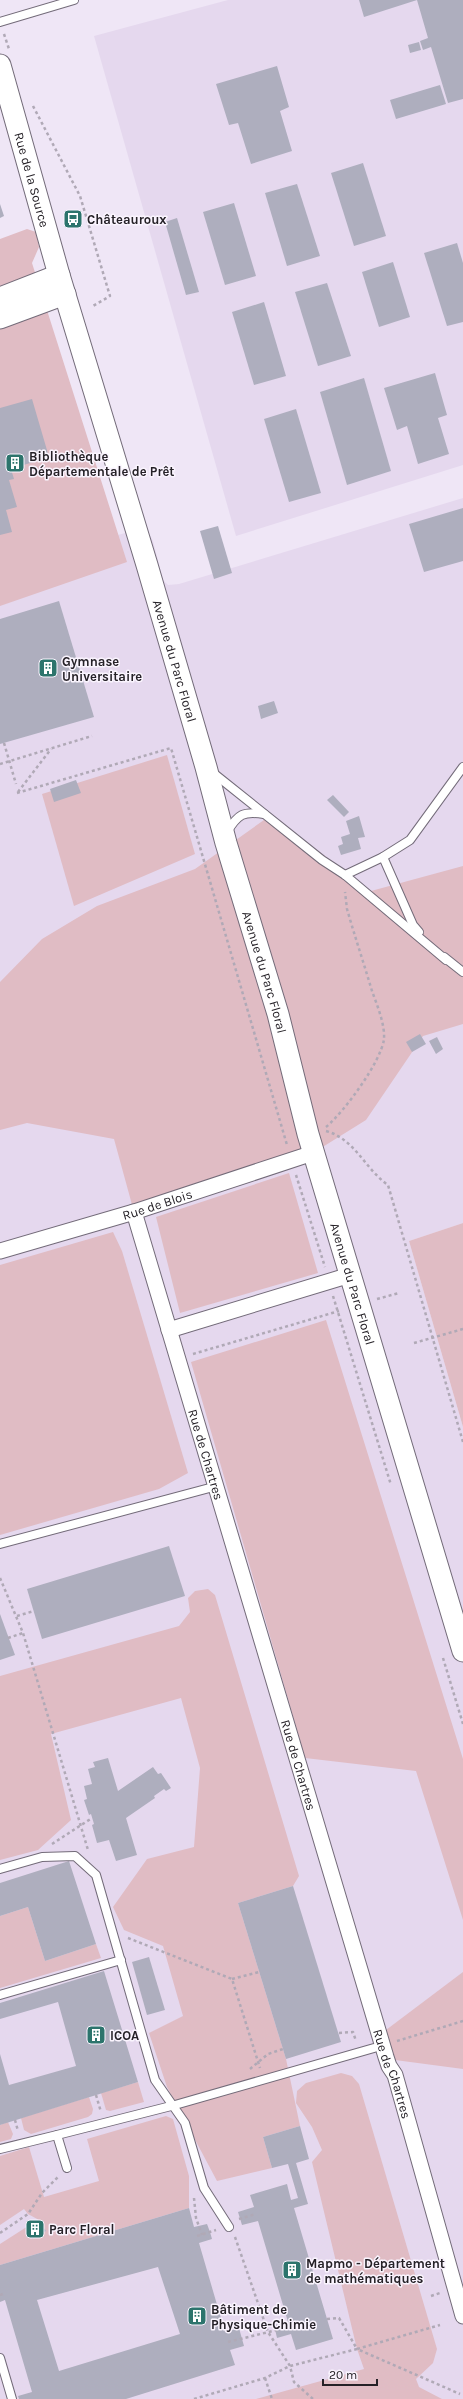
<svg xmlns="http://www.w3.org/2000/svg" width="463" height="2399" viewBox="0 0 463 2399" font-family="Karla,sans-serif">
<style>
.built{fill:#e5d8ee}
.green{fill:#e0bcc4}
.building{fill:#aeaebe;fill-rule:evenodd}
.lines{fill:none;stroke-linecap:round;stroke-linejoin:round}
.lane-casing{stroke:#736b79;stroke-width:10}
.street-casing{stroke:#736b79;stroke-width:17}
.secondary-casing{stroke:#736b79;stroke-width:23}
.path{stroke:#b0a9b6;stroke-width:2.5;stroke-dasharray:3 3;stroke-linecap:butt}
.lane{stroke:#fff;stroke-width:8}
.street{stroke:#fff;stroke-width:15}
.secondary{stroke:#fff;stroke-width:21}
.path-bridge{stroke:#b0a9b6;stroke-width:2.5;stroke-dasharray:3 3;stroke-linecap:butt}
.labels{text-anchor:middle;stroke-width:3;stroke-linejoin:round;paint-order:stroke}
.street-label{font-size:13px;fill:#252127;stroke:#faf4fe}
.poi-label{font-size:13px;font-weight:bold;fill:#252127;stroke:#faf4fe;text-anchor:start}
</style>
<rect width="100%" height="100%" fill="#efe6f6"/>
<g class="built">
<path d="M 228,0 L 463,0 L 463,465 L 236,536 L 94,36 Z"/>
<path d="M 463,498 L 463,1223 L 409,1241 L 463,1427 L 463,2399 L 0,2399 L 0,577 L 110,537 L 141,529 L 148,532 L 153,541 L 163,580 L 168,585 L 179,584 Z"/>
</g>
<g class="green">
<path d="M 27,229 L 36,232 L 39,247 L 32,263 L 127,562 L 0,606 L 0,239 Z"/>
<path d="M 167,755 L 195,854 L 74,906 L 42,794 Z"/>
<path d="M 271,815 L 371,891 L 463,866 L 463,1024 L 423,1036 L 366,1120 L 313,1153 L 134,1212 L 114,1139 L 27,1123 L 0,1130 L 0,982 L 42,939 L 97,906 L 195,869 Z"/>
<path d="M 289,1173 L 318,1273 L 180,1313 L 156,1217 Z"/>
<path d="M 463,1223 L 463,1427 L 409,1241 Z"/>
<path d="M 113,1232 L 122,1251 L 188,1473 L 159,1489 L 0,1535 L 0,1265 Z"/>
<path d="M 326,1320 L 463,1759 L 463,1920 L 416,1771 L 305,1758 L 191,1362 Z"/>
<path d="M 208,1589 L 215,1595 L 299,1876 L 293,1886 L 238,1903 L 286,2059 L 300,2126 L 263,2137 L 272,2168 L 217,2181 L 167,2087 L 149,2033 L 183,2016 L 163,1946 L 124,1930 L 113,1907 L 147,1859 L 194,1847 L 200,1768 L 181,1698 L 51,1734 L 71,1820 L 38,1850 L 0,1860 L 0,1676 L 179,1626 L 190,1612 L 188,1598 L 195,1591 Z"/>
<path d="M 28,1907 L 45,1961 L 96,1944 L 101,1958 L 0,1988 L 0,1916 Z"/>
<path d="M 463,1972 L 463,2069 L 395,2060 L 386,2030 Z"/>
<path d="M 341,2073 L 352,2076 L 359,2084 L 437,2349 L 433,2363 L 416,2379 L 419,2387 L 442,2399 L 256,2399 L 364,2369 L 357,2349 L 312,2162 L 322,2150 L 312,2127 L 296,2103 L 297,2091 L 306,2083 Z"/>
<path d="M 138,2082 L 144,2102 L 110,2111 L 106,2110 L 101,2093 Z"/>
<path d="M 89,2097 L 93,2109 L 92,2114 L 88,2117 L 31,2134 L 24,2130 L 21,2118 Z"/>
<path d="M 166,2116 L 173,2119 L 189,2176 L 189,2208 L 0,2265 L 0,2244 L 25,2228 L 32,2239 L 46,2231 L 39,2220 L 28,2214 L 24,2209 L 0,2225 L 0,2156 L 29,2147 L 44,2197 L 99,2181 L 87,2139 Z"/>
<path d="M 8,2122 L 13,2134 L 11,2139 L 0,2142 L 0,2125 Z"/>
</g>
<g class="building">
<path d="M 359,0 L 463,0 L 463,99 L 448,103 L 431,47 L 423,50 L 420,41 L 428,38 L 417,0 L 364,17 Z"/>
<path d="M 419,42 L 421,50 L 410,53 L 408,45 Z"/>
<path d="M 277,66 L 289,107 L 280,111 L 292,151 L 251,164 L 238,123 L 229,125 L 216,84 Z"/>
<path d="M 440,85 L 446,104 L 396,119 L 390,100 Z"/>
<path d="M 363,163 L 386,236 L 354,246 L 331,173 Z"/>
<path d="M 297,184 L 320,256 L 287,266 L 265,193 Z"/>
<path d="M 234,203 L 256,276 L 225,285 L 203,212 Z"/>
<path d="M 0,204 L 4,216 L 0,218 Z"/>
<path d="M 177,218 L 199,292 L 186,295 L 165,222 Z"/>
<path d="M 457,243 L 463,263 L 463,322 L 447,326 L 424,253 Z"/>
<path d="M 393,262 L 410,317 L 379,327 L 362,272 Z"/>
<path d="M 327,283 L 351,356 L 318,366 L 295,292 Z"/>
<path d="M 264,302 L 286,376 L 254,385 L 232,312 Z"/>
<path d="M 435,373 L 447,415 L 438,418 L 449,454 L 418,464 L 407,426 L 397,430 L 384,388 Z"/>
<path d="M 364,378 L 391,471 L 347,485 L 320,392 Z"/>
<path d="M 32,399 L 49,457 L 11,469 L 14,479 L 9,480 L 17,507 L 6,510 L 12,532 L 0,535 L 0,408 Z"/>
<path d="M 296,409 L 321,493 L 289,502 L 264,419 Z"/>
<path d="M 463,508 L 463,561 L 424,572 L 409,524 Z"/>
<path d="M 218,526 L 232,573 L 214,579 L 200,531 Z"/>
<path d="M 59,601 L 94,717 L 0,744 L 0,619 Z"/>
<path d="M 274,701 L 278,713 L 261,719 L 258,706 Z"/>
<path d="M 76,780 L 81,793 L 54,802 L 50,789 Z"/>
<path d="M 333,795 L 349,812 L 344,817 L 327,800 Z"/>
<path d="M 359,816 L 365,837 L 358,838 L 361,849 L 341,855 L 338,846 L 343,844 L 341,837 L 350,834 L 346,821 Z"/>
<path d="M 420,1034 L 426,1044 L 412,1052 L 406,1042 Z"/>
<path d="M 437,1037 L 443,1049 L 436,1054 L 429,1041 Z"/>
<path d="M 169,1546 L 185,1596 L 42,1639 L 27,1589 Z"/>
<path d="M 0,1614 L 15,1655 L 0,1660 Z"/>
<path d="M 108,1758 L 118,1791 L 153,1767 L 158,1774 L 161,1773 L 171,1788 L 166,1791 L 164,1789 L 154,1796 L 155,1798 L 126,1818 L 137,1855 L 116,1861 L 109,1840 L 97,1843 L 92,1825 L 94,1824 L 91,1814 L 89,1815 L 84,1800 L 87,1799 L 84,1786 L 92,1784 L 88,1769 L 95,1767 L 93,1762 Z"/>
<path d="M 69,1861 L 96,1944 L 45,1961 L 28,1907 L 0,1916 L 0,1883 Z"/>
<path d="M 293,1886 L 341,2042 L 286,2059 L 238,1903 Z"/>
<path d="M 149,1957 L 165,2010 L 147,2015 L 132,1962 Z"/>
<path d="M 104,1971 L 138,2082 L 0,2125 L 0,2054 L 9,2085 L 76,2066 L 58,2002 L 0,2019 L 0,2003 Z"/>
<path d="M 300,2126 L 309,2159 L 296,2163 L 308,2204 L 294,2208 L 333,2339 L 296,2350 L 291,2334 L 277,2338 L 274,2325 L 288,2322 L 258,2221 L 242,2225 L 238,2212 L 254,2207 L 250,2195 L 287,2184 L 291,2200 L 298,2198 L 288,2164 L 272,2168 L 263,2137 Z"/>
<path d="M 189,2208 L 194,2227 L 207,2224 L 210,2232 L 212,2239 L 199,2243 L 225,2332 L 239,2328 L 244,2346 L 230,2350 L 235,2365 L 126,2399 L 19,2399 L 18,2396 L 32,2392 L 5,2300 L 0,2302 L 0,2265 ZM 158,2267 L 180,2334 L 59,2371 L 37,2300 Z"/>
<path d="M 39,2220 L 46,2231 L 32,2239 L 25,2228 Z"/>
</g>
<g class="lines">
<defs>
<g id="lane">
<path d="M 0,22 L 74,0"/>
<path d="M 212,772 L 322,860 L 345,875 L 446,960"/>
<path d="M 227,832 C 238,814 243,811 264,814"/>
<path d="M 383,857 L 413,925 L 419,932"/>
<path d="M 345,875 L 383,857 L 410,840 L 463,767"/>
<path d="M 444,957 L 463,972"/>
<path d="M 0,1544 L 217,1486"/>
<path d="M 0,1869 L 42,1857 L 75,1856 L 96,1875 L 155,2080 L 185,2123 L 204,2188 L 229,2227"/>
<path d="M 0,1995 L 121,1960"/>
<path d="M 0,2149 L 57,2135"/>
<path d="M 67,2168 L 57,2135 L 175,2105 L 374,2048"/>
<path d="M 0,2358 L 12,2399"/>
</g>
<g id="street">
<path id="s1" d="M 134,1212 L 386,2057 L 389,2066 L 395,2075 L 463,2316"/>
<path id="s2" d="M 0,1251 L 134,1212 L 313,1153"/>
<path d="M 169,1330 L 350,1275"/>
</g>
<g id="secondary">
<path id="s3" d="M 0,65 L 59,275 L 147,565 L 206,767 L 226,843 L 278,1014 L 308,1134 L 463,1651"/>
<path d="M 0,298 L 59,275"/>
<path d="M 0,318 L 65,294"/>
</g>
</defs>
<use href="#lane" class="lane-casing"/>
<use href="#street" class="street-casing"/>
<use href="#secondary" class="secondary-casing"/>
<g class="path">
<path d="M 4,34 L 9,49"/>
<path d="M 33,106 L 80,196 L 110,296 L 93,306"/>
<path d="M 0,764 L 92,736"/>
<path d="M 18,792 L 51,749"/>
<path d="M 17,793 L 171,748 L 287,1145"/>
<path d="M 326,1127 C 344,1112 381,1062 384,1039 C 385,1024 377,1005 372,991 C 364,964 355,937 347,909 L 345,892"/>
<path d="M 326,1131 C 355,1139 365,1169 388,1185 L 463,1442"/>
<path d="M 296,1175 L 325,1267"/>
<path d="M 333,1296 L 391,1485"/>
<path d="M 377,1299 L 399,1293"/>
<path d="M 414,1343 L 463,1329"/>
<path d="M 193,1354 L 339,1311"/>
<path d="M 0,1578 L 23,1633 L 88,1850"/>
<path d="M 17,1616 L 34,1611"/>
<path d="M 8,1638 L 23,1633"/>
<path d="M 443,1658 L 463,1724"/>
<path d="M 52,1844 L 92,1818"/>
<path d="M 128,1938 L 232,1979 L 260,2068"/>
<path d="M 232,1979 L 259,1972"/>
<path d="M 339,2033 L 353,2032 L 356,2041"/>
<path d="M 397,2041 L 463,2021"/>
<path d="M 250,2069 L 268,2054 L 283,2049"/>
<path d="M 96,2095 L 101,2112"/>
<path d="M 15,2120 L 18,2131"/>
<path d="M 194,2198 L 196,2218 L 202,2235"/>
<path d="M 239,2219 L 256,2214"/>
<path d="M 0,2233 L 28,2214 L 42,2193 L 58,2177"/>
<path d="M 197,2236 L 216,2230"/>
<path d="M 235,2237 L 268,2332 L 290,2366 L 294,2382 L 313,2399"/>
<path d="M 0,2295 L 3,2294"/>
<path d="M 431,2296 L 440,2293"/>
<path d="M 327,2319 L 339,2318 L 357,2349 L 440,2325"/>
<path d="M 228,2342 L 289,2327"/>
<path d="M 265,2378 L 272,2399"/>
<path d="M 194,2399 L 265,2378 L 290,2366 L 357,2349 L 460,2394"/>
</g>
<use href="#lane" class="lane"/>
<use href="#street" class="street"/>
<use href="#secondary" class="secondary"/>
<path class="path-bridge" d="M 4,743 L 16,784"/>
</g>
<defs>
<symbol id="bus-square" viewBox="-11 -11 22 22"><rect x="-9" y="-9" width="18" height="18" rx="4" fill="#2c746c" stroke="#faf4fe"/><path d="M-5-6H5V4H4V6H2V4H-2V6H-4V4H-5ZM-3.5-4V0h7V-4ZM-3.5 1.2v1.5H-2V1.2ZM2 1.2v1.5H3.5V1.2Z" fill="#fff"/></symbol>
<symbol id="building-square" viewBox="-11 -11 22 22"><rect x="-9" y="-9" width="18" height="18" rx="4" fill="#2c746c" stroke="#faf4fe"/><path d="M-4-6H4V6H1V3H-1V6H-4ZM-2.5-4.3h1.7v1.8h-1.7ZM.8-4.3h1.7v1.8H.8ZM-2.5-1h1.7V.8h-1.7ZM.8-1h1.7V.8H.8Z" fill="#fff"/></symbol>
</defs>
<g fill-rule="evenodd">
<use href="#bus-square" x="62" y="208" width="22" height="22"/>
<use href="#building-square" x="4" y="452" width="22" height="22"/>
<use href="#building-square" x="37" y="657" width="22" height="22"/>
<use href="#building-square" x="85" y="2024" width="22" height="22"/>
<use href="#building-square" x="24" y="2218" width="22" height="22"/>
<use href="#building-square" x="281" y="2259" width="22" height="22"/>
<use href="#building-square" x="186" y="2305" width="22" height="22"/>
</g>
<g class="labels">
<g class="street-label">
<text dy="5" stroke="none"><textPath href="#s3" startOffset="119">Rue de la Source</textPath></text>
<text dy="5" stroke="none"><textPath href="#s3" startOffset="621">Avenue du Parc Floral</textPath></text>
<text dy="5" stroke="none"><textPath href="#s3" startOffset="945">Avenue du Parc Floral</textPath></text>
<text dy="5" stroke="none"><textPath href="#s2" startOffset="164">Rue de Blois</textPath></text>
<text dy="5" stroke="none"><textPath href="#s3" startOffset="1269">Avenue du Parc Floral</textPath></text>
<text dy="5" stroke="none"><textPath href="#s1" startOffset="253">Rue de Chartres</textPath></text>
<text dy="5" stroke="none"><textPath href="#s1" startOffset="577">Rue de Chartres</textPath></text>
<text dy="5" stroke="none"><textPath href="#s1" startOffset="900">Rue de Chartres</textPath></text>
</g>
<g class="poi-label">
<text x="87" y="224">Châteauroux</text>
<text x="29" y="461">Bibliothèque<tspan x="29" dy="15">Départementale de Prêt</tspan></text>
<text x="62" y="666">Gymnase<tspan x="62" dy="15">Universitaire</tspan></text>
<text x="110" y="2040">ICOA</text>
<text x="49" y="2234">Parc Floral</text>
<text x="306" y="2268">Mapmo - Département<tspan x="306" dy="15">de mathématiques</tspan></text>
<text x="211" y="2314">Bâtiment de<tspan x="211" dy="15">Physique-Chimie</tspan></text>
</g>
</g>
<path d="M323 2379v6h54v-6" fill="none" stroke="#252127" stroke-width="2"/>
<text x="329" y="2379" font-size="12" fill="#252127" stroke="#faf4fe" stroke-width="3" paint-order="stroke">20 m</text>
</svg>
